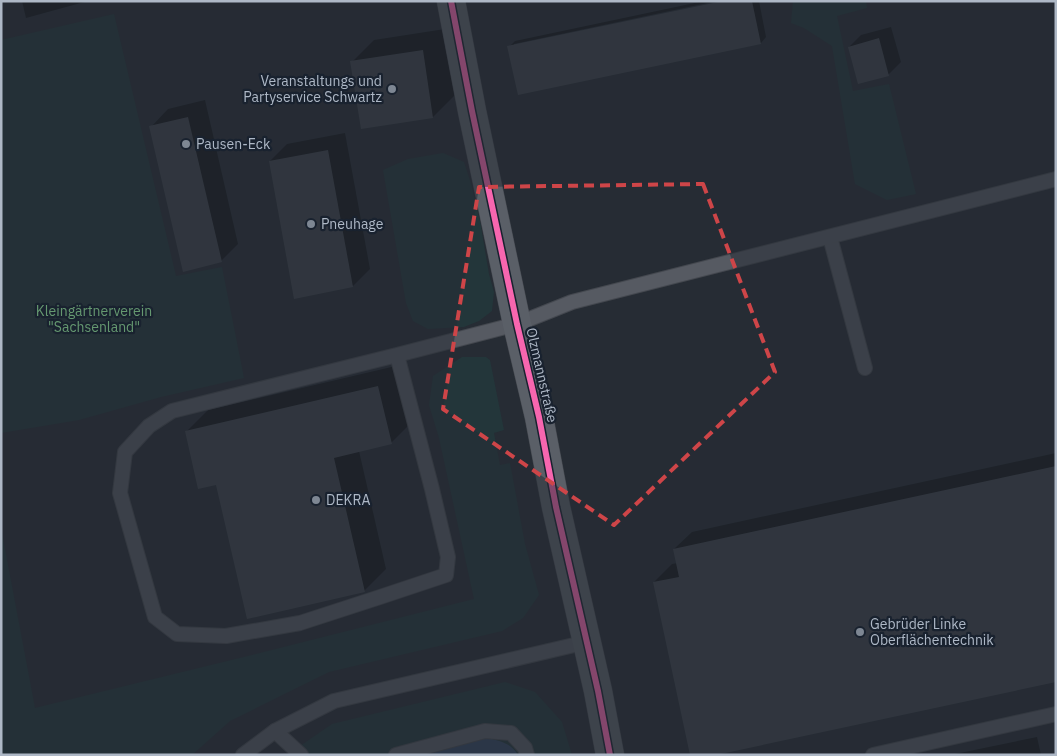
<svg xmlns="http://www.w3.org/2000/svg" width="1057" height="756" viewBox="0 0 1057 756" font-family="'IBM Plex Sans',sans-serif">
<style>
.green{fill:#23363a}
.water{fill:#32445e}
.shadow{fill:#0007}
.building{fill:#3d424a}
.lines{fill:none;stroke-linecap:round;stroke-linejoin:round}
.lane-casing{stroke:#44484f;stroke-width:16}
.secondary-casing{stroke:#44484f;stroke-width:29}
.lane{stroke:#565a62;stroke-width:14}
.secondary{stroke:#5a5f67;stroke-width:28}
.cycleway-casing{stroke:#19222f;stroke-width:9}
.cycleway{stroke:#f766af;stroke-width:6}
.marked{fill:none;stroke:#ce4548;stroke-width:4;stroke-dasharray:10 6;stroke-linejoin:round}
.poi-dot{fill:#7e8793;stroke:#19222f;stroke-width:2}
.labels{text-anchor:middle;stroke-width:4.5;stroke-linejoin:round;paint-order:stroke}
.poi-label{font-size:14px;fill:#aeb8c6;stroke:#19222f;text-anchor:start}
.park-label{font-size:14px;fill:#659870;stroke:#19222f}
.street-label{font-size:14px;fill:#aeb8c6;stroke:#19222f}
</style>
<rect width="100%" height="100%" fill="#262c34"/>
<g class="green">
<path d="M 793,1 L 866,1 L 867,8 L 837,16 L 853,91 L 889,84 L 916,194 L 887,200 L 855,184 L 832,46 L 804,28 L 791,23 Z"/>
<path d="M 114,14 L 176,276 L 222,267 L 244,378 L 161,397 L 79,420 L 1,433 L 1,40 Z"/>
<path d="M 443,153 L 464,162 L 471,184 L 480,221 L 489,274 L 494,292 L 492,311 L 479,321 L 464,327 L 428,329 L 413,321 L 406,303 L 383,170 L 408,159 Z"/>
<path d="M 462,357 L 486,357 L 490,360 L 504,430 L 494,433 L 499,460 L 500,465 L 510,463 L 525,544 L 539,595 L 523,618 L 502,631 L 329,672 L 230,721 L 192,755 L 1,755 L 1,528 L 35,708 L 252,655 L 474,599 L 439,438 L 429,405 L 433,376 Z"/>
<path d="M 505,682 L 535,692 L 562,722 L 572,755 L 287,755 L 332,724 Z"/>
</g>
<path class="water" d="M 487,738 C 500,741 511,743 518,755 L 425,755 L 465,743 Z"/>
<g class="shadow">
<path d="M 22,1 L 88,1 L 26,18 Z"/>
<path d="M 704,1 L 717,1 L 514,44 L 514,46 L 729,1 L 759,1 L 766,37 L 761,43 L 509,47 L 515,41 Z"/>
<path d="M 891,27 L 901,62 L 889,74 L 859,82 L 849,47 L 861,35 Z"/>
<path d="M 445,29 L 455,95 L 433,117 L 352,62 L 374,40 Z"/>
<path d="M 205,100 L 238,244 L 221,261 L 151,127 L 168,109 Z"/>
<path d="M 345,133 L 370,269 L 353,286 L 270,161 L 287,144 Z"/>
<path d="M 400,365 L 413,421 L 391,443 L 359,451 L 386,569 L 364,591 L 216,484 L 186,432 L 208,410 Z"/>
<path d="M 1056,453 L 1056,681 L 654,582 L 672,564 L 678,563 L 674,549 L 692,532 Z"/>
<path d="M 1037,737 L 1041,755 L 950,755 Z"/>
</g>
<g class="building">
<path d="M 723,1 L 752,1 L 761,44 L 518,95 L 507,46 Z"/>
<path d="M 879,38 L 889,76 L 858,84 L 848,47 Z"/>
<path d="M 423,50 L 433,118 L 361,129 L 350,61 Z"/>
<path d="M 188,117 L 222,262 L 183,272 L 149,126 Z"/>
<path d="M 328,150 L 353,287 L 294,299 L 269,161 Z"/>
<path d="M 378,386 L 392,444 L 334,458 L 365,592 L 247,619 L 216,485 L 198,489 L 185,431 Z"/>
<path d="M 1056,466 L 1056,682 L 716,755 L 690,755 L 653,582 L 679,577 L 673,549 Z"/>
</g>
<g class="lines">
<defs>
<g id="lane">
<path d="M 830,237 L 865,368"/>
<path d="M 397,355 L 432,489 L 448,557 L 446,575 L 380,597 L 300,623 L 226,636 L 177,634 L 155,617 L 120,493 L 125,452 L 149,426 L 172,411 L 397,355 L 517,324 L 572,302 L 1056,179"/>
<path d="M 275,731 L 301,755"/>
<path d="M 243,755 L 275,731 L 334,701 L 587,642"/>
<path d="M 396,755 L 485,731 L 511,733 L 525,748 L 527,755"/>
<path d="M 873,755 L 1056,714"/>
</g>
<path id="secondary" d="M 451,1 L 472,111 L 517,324 L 539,417 L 556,507 L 598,691 L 610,755"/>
</defs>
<use href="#lane" class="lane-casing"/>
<use href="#secondary" class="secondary-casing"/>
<use href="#lane" class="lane"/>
<use href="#secondary" class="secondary"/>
<defs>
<path id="cycleway" d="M 451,1 L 472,111 L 517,324 L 539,417 L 556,507 L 598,691 L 610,755"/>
</defs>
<use href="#cycleway" class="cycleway-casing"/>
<use href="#cycleway" class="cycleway"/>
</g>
<path d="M0 0H1057V756H0ZM 703,184 L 775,372 L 614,525 L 443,409 L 479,187 Z" fill="#262c34" fill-opacity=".55" fill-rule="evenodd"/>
<path class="marked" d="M 703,184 L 775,372 L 614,525 L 443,409 L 479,187 Z"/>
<g class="poi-dot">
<circle cx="392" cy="89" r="5"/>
<circle cx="186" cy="144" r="5"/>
<circle cx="311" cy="224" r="5"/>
<circle cx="316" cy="500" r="5"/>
<circle cx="860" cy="632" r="5"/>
</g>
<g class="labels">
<g class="poi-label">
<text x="382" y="86" text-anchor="end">Veranstaltungs und<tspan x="382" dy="16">Partyservice Schwartz</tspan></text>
<text x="196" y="149">Pausen-Eck</text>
<text x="321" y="229">Pneuhage</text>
<text x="326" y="505">DEKRA</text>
<text x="870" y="629">Gebrüder Linke<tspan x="870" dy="16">Oberflächentechnik</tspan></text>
</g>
<g class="park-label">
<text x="94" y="316">Kleingärtnerverein<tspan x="94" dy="16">"Sachsenland"</tspan></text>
</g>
<g class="street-label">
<text transform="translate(542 375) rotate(77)" y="5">Olzmannstraße</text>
</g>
</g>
<rect width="1057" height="756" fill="none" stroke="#aeb8c6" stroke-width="5"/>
</svg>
